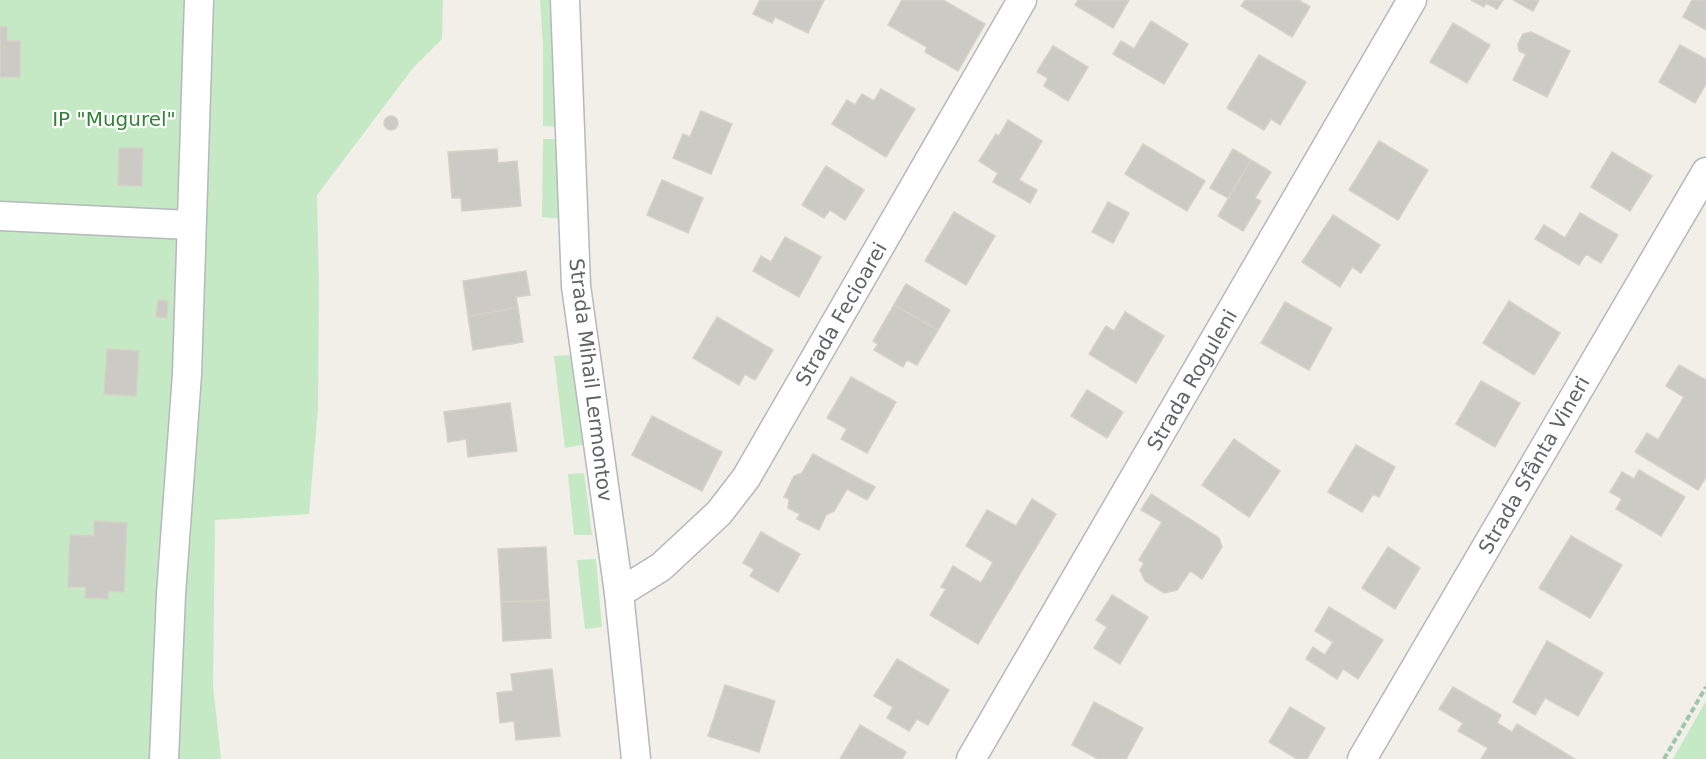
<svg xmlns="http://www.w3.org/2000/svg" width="1706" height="759" viewBox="0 0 1706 759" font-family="'DejaVu Sans',sans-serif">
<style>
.green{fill:#c5e8c5}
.building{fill:#cccac5;stroke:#d6d1c6;stroke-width:1.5}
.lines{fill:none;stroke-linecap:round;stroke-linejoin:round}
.minor-casing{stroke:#b5b8bc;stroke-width:31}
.path{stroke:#9cc7a9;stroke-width:4;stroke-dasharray:6 3;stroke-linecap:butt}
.minor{stroke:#fff;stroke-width:28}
.labels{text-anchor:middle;stroke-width:4.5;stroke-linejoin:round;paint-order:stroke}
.park-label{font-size:20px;fill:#348238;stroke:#fff}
.street-label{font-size:20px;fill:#5f6368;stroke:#fff}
</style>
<rect width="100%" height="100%" fill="#f1efe8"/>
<g class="green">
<path d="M 0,0 L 443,0 L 442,39 L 413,68 L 317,195 L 319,286 L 318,408 L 309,514 L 215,520 L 213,685 L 221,759 L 0,759 Z"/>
<path d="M 540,0 L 555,0 L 559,127 L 543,126 L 543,46 Z"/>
<path d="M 543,139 L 559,139 L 565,219 L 542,217 Z"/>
<path d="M 573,355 L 586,444 L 565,448 L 554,356 Z"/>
<path d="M 584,473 L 592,535 L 574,535 L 568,474 Z"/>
<path d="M 596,559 L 602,627 L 585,629 L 577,560 Z"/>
<path d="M 1706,701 L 1706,759 L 1673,759 Z"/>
</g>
<g class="building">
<path d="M 760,0 L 824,0 L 808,33 L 775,17 L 772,23 L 753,14 Z"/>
<path d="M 902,0 L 943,0 L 985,24 L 958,71 L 925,52 L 927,47 L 888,25 Z"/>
<path d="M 1078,0 L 1129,0 L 1113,28 L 1075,5 Z"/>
<path d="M 1245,0 L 1299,0 L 1310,7 L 1292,37 L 1241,6 Z"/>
<path d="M 1471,0 L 1503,0 L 1497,9 L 1486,3 L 1484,7 Z"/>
<path d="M 1513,0 L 1539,0 L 1533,11 Z"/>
<path d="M 1692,0 L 1706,0 L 1706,30 L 1683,17 Z"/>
<path d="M 1151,21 L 1188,44 L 1164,84 L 1113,54 L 1121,41 L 1134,49 Z"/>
<path d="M 1453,23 L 1490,45 L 1467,83 L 1430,62 Z"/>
<path d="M 0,27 L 7,27 L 7,41 L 20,41 L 20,77 L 0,77 Z"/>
<path d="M 1531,32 L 1570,51 L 1547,97 L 1513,80 L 1526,54 L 1519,51 L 1518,44 L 1523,34 Z"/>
<path d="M 1680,45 L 1706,59 L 1706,84 L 1695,103 L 1659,82 Z"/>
<path d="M 1053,46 L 1088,67 L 1068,101 L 1044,86 L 1048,78 L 1037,72 Z"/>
<path d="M 1259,55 L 1306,82 L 1280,125 L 1271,119 L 1264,130 L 1227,108 Z"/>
<path d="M 881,89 L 915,109 L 886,157 L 832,124 L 847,100 L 855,105 L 862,94 L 874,101 Z"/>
<path d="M 701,111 L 732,124 L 711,174 L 673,158 L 683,134 L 690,137 Z"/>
<circle cx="391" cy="123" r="7"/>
<path d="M 1008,120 L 1042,141 L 1019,180 L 1037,190 L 1030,203 L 993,182 L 998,173 L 979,161 L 996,134 L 999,136 Z"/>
<path d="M 1379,141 L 1428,170 L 1398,220 L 1349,190 Z"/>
<path d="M 1143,144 L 1205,181 L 1187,211 L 1125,174 Z"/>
<path d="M 119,148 L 143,148 L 142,186 L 118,185 Z"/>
<path d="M 497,149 L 498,163 L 517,161 L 521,206 L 462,211 L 461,198 L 452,198 L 448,152 Z"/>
<path d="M 1233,149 L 1251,160 L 1228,198 L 1210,188 Z"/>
<path d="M 1612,152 L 1652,176 L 1630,211 L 1591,187 Z"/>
<path d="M 1251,160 L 1271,172 L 1255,198 L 1261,201 L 1243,231 L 1218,216 Z"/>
<path d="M 826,166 L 864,190 L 845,220 L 830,210 L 824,218 L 802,205 Z"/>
<path d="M 662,180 L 703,198 L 688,233 L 647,215 Z"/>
<path d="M 1108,202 L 1129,213 L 1113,243 L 1092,232 Z"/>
<path d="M 954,212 L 995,236 L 966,285 L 925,261 Z"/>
<path d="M 1580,213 L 1618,235 L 1601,263 L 1586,254 L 1579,265 L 1535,239 L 1544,225 L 1565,238 Z"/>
<path d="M 1333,215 L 1380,245 L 1361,273 L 1352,267 L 1340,287 L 1302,262 Z"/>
<path d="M 785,237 L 821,257 L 799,297 L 753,271 L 761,256 L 771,262 Z"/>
<path d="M 526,271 L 530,295 L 516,297 L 518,308 L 468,316 L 463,281 Z"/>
<path d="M 906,284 L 950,310 L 938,330 L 894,305 Z"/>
<path d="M 158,300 L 168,301 L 167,318 L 156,317 Z"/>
<path d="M 1509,301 L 1560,333 L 1534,375 L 1483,343 Z"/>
<path d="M 1285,302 L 1332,328 L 1309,370 L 1261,343 Z"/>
<path d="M 894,305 L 938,330 L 917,365 L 907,360 L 903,367 L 874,350 L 878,344 L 873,341 Z"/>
<path d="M 518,308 L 523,342 L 473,350 L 468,316 Z"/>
<path d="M 1125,312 L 1164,336 L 1136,383 L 1089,354 L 1106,326 L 1114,331 Z"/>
<path d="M 717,317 L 773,350 L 755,380 L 745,374 L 739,385 L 693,358 Z"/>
<path d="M 107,349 L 139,351 L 136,396 L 104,394 Z"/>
<path d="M 1679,365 L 1706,380 L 1706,477 L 1698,490 L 1635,452 L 1647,433 L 1658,440 L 1684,397 L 1666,386 Z"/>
<path d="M 851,377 L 896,402 L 867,453 L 841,439 L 847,429 L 827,418 Z"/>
<path d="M 1481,381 L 1520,403 L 1495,447 L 1456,424 Z"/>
<path d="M 1087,390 L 1123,412 L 1107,438 L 1071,416 Z"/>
<path d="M 510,403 L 517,451 L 468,457 L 466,439 L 448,442 L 444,412 Z"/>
<path d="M 652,416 L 722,452 L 702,491 L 632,455 Z"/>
<path d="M 1234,439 L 1280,471 L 1249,517 L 1202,485 Z"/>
<path d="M 1356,445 L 1395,467 L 1379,497 L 1373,494 L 1362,512 L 1328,492 Z"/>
<path d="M 813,454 L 875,487 L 867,500 L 847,489 L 834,511 L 826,515 L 819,530 L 797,519 L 800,514 L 788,508 L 789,499 L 784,497 L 794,476 L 802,473 Z"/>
<path d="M 1639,470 L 1685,497 L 1661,536 L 1616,509 L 1622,499 L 1610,492 L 1622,472 L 1634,479 Z"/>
<path d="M 1151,494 L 1219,538 L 1222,547 L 1202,579 L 1190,571 L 1177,590 L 1164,593 L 1145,581 L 1140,570 L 1144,563 L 1139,560 L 1162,522 L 1141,510 Z"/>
<path d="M 1032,499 L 1056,514 L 978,644 L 930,615 L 946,589 L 941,587 L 953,566 L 981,583 L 993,562 L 966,546 L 987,510 L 1016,526 Z"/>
<path d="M 94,521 L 127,523 L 124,592 L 108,591 L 108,599 L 85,598 L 86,587 L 68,587 L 70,535 L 94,536 Z"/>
<path d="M 761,532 L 800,554 L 778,592 L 750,576 L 754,569 L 743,563 Z"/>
<path d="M 1571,536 L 1622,565 L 1590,618 L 1539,588 Z"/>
<path d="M 546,547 L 549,600 L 501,602 L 498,549 Z"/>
<path d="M 1388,547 L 1420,568 L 1395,609 L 1362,588 Z"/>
<path d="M 1112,595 L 1148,617 L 1120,664 L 1094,648 L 1107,627 L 1096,620 Z"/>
<path d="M 549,600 L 551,638 L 503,641 L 501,602 Z"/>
<path d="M 1329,607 L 1383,640 L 1358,679 L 1343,669 L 1337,679 L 1306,659 L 1313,647 L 1325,655 L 1333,642 L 1315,631 Z"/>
<path d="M 1547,641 L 1603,673 L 1578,716 L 1545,698 L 1535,715 L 1513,702 Z"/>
<path d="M 897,659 L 949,690 L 928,725 L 917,719 L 909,731 L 887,718 L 893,707 L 874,696 Z"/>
<path d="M 552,669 L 560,736 L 516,740 L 514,721 L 500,723 L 497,693 L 513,691 L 511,674 Z"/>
<path d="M 725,685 L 775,701 L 759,752 L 708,736 Z"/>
<path d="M 1453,687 L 1501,715 L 1497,723 L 1512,732 L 1517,724 L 1575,759 L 1481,759 L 1488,748 L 1458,731 L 1463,723 L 1439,709 Z"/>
<path d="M 1094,702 L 1143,728 L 1126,759 L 1098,759 L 1072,745 Z"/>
<path d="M 1290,707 L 1325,728 L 1307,759 L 1297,759 L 1269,742 Z"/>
<path d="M 860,725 L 906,752 L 902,759 L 840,759 Z"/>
</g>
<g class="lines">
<defs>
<g id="minor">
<path d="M 565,0 L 576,286 L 619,593 L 636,759"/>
<path d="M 0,216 L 191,225"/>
<path d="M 619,593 L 661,567 L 719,513 L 746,478 L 1022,0"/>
<path d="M 164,759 L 171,594 L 187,374 L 199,0"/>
<path d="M 971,759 L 1412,0"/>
<path d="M 1362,759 L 1706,172"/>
</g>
</defs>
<use href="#minor" class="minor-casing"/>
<path class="path" d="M 1664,759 L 1706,687"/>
<use href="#minor" class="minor"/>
</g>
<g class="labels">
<g class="park-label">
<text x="114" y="126">IP "Mugurel"</text>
</g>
<g class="street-label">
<text transform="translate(841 314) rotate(-60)" y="7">Strada Fecioarei</text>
<text transform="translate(591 380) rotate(83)" y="7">Strada Mihail Lermontov</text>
<text transform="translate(1192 380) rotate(-60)" y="7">Strada Roguleni</text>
<text transform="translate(1534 465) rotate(-60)" y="7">Strada Sfânta Vineri</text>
</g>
</g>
</svg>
